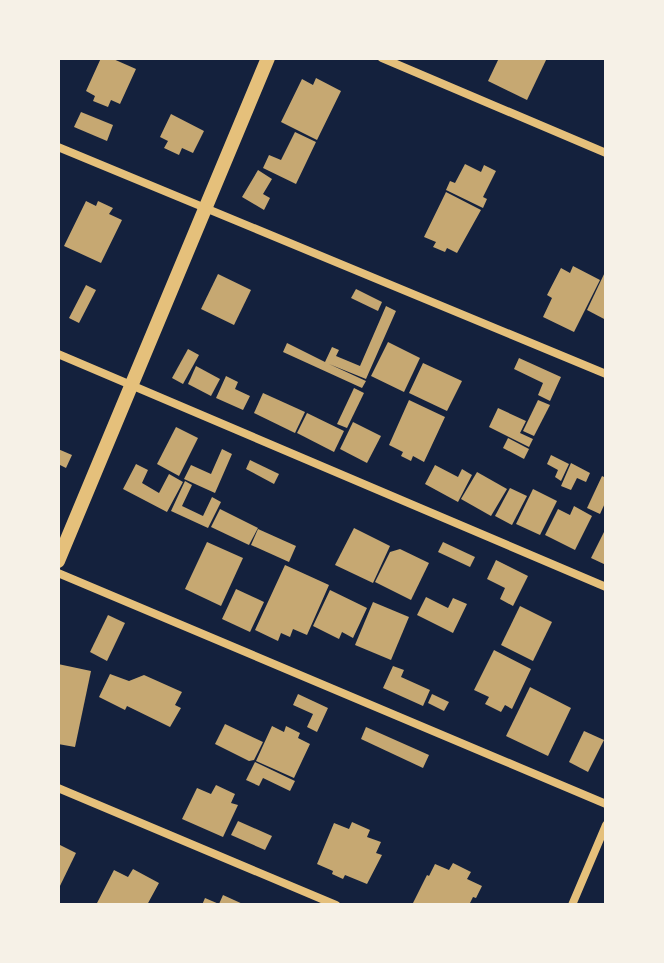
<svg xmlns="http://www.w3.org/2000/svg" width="664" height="963" viewBox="0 0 664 963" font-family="Mulish,sans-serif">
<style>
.building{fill:#c6a872}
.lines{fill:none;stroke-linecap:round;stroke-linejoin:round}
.minor{stroke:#e5c07b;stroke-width:8}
.secondary{stroke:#e5c07b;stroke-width:14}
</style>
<rect width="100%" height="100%" fill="#14213d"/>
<g class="building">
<path d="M 101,58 L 111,58 L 136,69 L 120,104 L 111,100 L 108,107 L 93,101 L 95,96 L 86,91 Z"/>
<path d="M 499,58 L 547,58 L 527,100 L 488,81 Z"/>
<path d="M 316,78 L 341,91 L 317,140 L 281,122 L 302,79 L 313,85 Z"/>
<path d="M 81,112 L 113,125 L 107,141 L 74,127 Z"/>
<path d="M 171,114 L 204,131 L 193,153 L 182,148 L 179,155 L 164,148 L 168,141 L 160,137 Z"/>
<path d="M 295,132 L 316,142 L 296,184 L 263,168 L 269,155 L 281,160 Z"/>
<path d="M 465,164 L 481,172 L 484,165 L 496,171 L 483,197 L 487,199 L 483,208 L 446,190 L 450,181 L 455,183 Z"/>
<path d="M 258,170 L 272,179 L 263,194 L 270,198 L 264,210 L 242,197 Z"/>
<path d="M 446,192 L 481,210 L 457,253 L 447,248 L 445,252 L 433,247 L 436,242 L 424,237 Z"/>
<path d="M 86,201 L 96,206 L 98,201 L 113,208 L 109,214 L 122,220 L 101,263 L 64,246 Z"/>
<path d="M 573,266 L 600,280 L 574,332 L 543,317 L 552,298 L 547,295 L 561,268 L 570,273 Z"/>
<path d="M 606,270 L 606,320 L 587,310 Z"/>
<path d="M 218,274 L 251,290 L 234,325 L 201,309 Z"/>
<path d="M 86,285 L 96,290 L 79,323 L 69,318 Z"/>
<path d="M 356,289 L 382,302 L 378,311 L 351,298 Z"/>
<path d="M 386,306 L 396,311 L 366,379 L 329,364 L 366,381 L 362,388 L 283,352 L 287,343 L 325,362 L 332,347 L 339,350 L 336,356 L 360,366 Z"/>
<path d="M 388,342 L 420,358 L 404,392 L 371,376 Z"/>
<path d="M 188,349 L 199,355 L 183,384 L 172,378 Z"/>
<path d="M 519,358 L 561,377 L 550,401 L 538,395 L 543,383 L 514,369 Z"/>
<path d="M 423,363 L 462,381 L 447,411 L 409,393 Z"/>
<path d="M 196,366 L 220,379 L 211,396 L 188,384 Z"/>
<path d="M 226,376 L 238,382 L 235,389 L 250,396 L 243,410 L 216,398 Z"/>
<path d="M 354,388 L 364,393 L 347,428 L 337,424 Z"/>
<path d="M 263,393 L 305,412 L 295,433 L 254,413 Z"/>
<path d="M 409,400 L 445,417 L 424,462 L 413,456 L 411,461 L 401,456 L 403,452 L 389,445 Z"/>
<path d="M 538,400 L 550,405 L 534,436 L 523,431 Z"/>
<path d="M 498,408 L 526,421 L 520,433 L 533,439 L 529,447 L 489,427 Z"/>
<path d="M 307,413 L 344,431 L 334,452 L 297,433 Z"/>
<path d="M 353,422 L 381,436 L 367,463 L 340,449 Z"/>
<path d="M 176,427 L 198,438 L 179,476 L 157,464 Z"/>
<path d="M 508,438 L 529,449 L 524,459 L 503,448 Z"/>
<path d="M 58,449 L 72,455 L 66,468 L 58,464 Z"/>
<path d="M 222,449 L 232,454 L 215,493 L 184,479 L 191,465 L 211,474 Z"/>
<path d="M 551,455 L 569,464 L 561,481 L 555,477 L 558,470 L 547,464 Z"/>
<path d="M 250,460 L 279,474 L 274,484 L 246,469 Z"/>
<path d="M 571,463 L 590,473 L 586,482 L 577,478 L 571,490 L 561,486 Z"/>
<path d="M 136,464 L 148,470 L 142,483 L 159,493 L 169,474 L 183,482 L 167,512 L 123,489 Z"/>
<path d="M 435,465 L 458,477 L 462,469 L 472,475 L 458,502 L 425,484 Z"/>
<path d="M 477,472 L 507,489 L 491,516 L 461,499 Z"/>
<path d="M 602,476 L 606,478 L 606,501 L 600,514 L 587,508 Z"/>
<path d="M 185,481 L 192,485 L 182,506 L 203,516 L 212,497 L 221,502 L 208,528 L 171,511 Z"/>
<path d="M 510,488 L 527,496 L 512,525 L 495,516 Z"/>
<path d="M 533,489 L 557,501 L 540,535 L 516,524 Z"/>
<path d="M 574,506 L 592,516 L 575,550 L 545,535 L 558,509 L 570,515 Z"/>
<path d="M 220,509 L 258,528 L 249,545 L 211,527 Z"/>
<path d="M 354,528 L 390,546 L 373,583 L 335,565 Z"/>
<path d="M 606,528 L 606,565 L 591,558 Z"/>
<path d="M 258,529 L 296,546 L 289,562 L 251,545 Z"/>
<path d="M 207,542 L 243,558 L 221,606 L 185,589 Z"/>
<path d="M 443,542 L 475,557 L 470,567 L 438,552 Z"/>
<path d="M 400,549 L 429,563 L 411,600 L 375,582 L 390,552 Z"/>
<path d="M 496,560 L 528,576 L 513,606 L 500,599 L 505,588 L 487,579 Z"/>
<path d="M 285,565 L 329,585 L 307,635 L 293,629 L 290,637 L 281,633 L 278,641 L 255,630 Z"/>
<path d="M 236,589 L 264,602 L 250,632 L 222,619 Z"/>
<path d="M 330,590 L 367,608 L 353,638 L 342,632 L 339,639 L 313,626 Z"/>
<path d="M 426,597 L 448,608 L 453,598 L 467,604 L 453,633 L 417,615 Z"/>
<path d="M 373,602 L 409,617 L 391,660 L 355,645 Z"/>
<path d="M 520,606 L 552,622 L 533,661 L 501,645 Z"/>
<path d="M 108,615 L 125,623 L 107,661 L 90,652 Z"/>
<path d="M 494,650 L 531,669 L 512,709 L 505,705 L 501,712 L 485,704 L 489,697 L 474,690 Z"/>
<path d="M 58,664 L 91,671 L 75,747 L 58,744 Z"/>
<path d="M 393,666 L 404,670 L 401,677 L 430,690 L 423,706 L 383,688 Z"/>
<path d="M 110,674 L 129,681 L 144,675 L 182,692 L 175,705 L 181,708 L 170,727 L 127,706 L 125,710 L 99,697 Z"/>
<path d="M 530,687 L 571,708 L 548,756 L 506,736 Z"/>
<path d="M 298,694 L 328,708 L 317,732 L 307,727 L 313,714 L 293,705 Z"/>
<path d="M 432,694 L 449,702 L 444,711 L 428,703 Z"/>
<path d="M 225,724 L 263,742 L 254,760 L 249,761 L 215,744 Z"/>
<path d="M 272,726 L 284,732 L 286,726 L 300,733 L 298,738 L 310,744 L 294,778 L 256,761 Z"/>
<path d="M 366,727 L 429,755 L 423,768 L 361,739 Z"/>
<path d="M 584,731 L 604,740 L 588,772 L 569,762 Z"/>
<path d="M 255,762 L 295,781 L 290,791 L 263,778 L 259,786 L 246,780 Z"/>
<path d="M 216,785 L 235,794 L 231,803 L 238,805 L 223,837 L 182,819 L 197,788 L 211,794 Z"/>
<path d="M 238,821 L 272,836 L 265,850 L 231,835 Z"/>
<path d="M 352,822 L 370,830 L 367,837 L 381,842 L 376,853 L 382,855 L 367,884 L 345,875 L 343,879 L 332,874 L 333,871 L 317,864 L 334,823 L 349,829 Z"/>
<path d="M 58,844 L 76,853 L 58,890 Z"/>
<path d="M 453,863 L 471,872 L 467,879 L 482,886 L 476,898 L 473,897 L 469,905 L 413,903 L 427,875 L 429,876 L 435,864 L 449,870 Z"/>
<path d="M 133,869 L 159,883 L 147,905 L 96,905 L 114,870 L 128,877 Z"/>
<path d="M 223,895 L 245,905 L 202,905 L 205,898 L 219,904 Z"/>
</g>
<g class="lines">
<g class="minor">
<path d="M 382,58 L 606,153"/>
<path d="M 58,147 L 606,374"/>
<path d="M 58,354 L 606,587"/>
<path d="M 58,573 L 606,804"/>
<path d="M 58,788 L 336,905"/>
<path d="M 572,905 L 606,825"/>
</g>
<path class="secondary" d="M 58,561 L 268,58"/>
</g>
<rect width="664" height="963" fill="none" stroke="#f6f1e7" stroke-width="120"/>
</svg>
